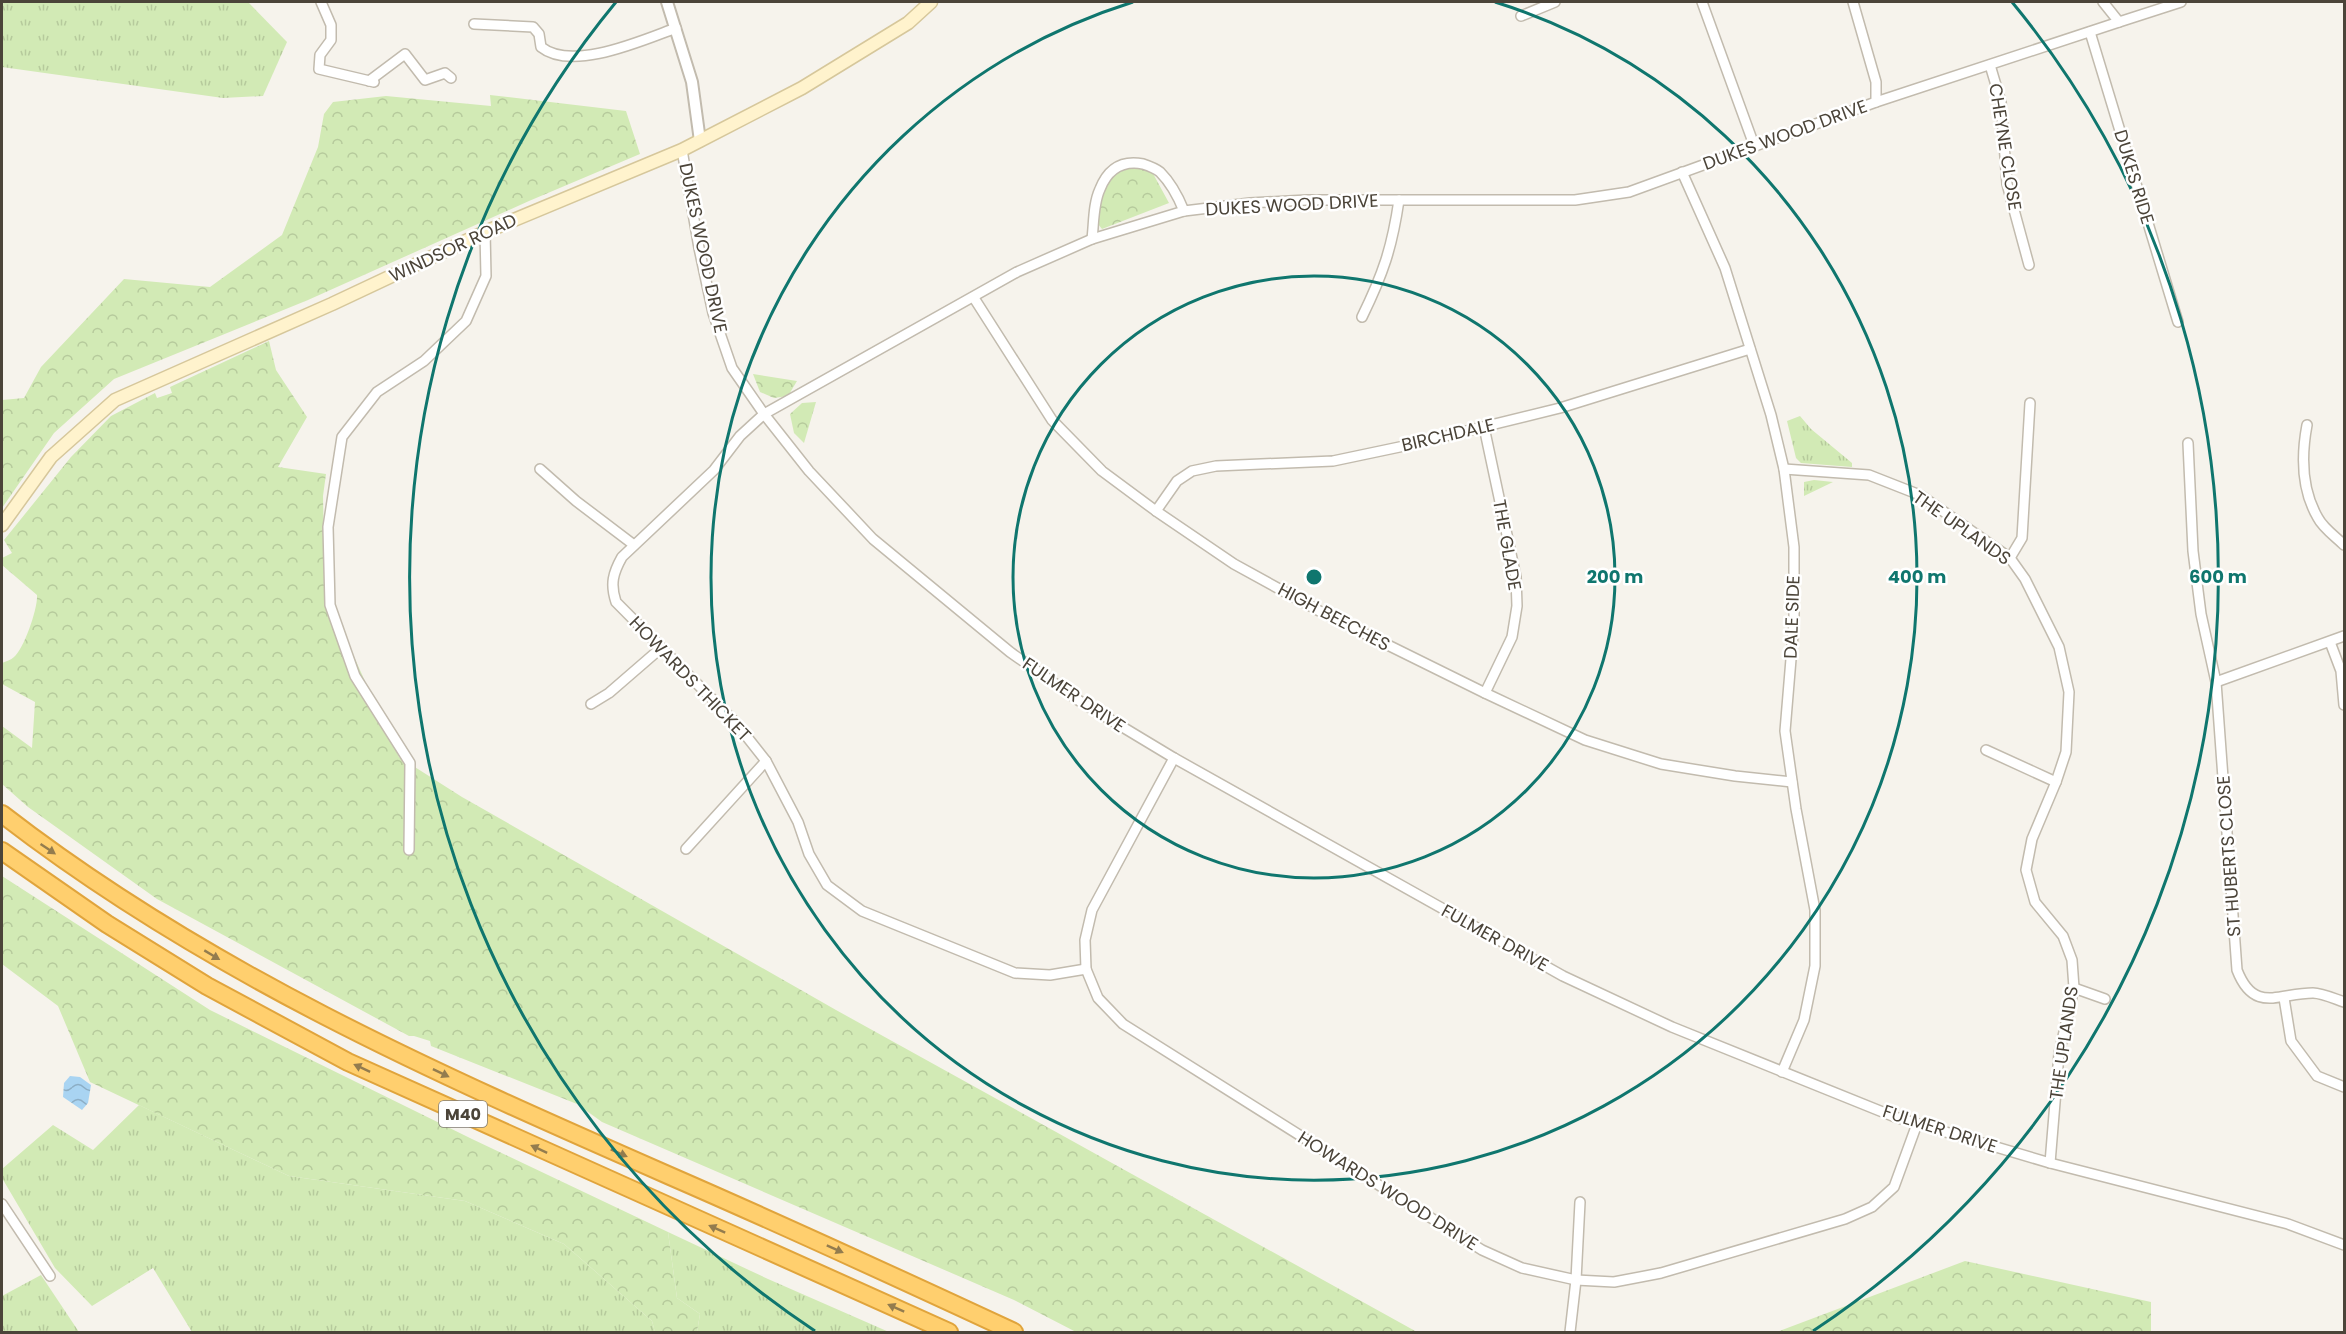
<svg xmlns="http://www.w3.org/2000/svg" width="2346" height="1334" viewBox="0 0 2346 1334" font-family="Poppins,sans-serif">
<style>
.grass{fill:url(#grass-tufts)}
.forest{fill:url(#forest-crowns)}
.water{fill:url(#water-waves)}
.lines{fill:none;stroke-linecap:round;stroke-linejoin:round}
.minor-casing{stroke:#c2bbae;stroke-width:12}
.tertiary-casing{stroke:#c2bbae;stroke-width:14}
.secondary-casing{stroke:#d6c79b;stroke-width:15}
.motorway-casing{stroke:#e0a43c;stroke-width:20}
.minor{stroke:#fff;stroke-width:9}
.tertiary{stroke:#fff;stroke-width:10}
.secondary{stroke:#fff3cd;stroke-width:12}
.motorway{stroke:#ffcf6e;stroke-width:16}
.oneway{fill:#937c4e}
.ring{fill:none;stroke:#0f766e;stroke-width:3}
.labels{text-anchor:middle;stroke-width:5;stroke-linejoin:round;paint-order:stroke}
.shield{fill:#fff;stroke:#817c74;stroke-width:1.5}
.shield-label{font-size:16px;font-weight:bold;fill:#4b4439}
.street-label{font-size:18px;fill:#4b4439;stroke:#fff}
.centre{fill:#0f766e;stroke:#fff;stroke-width:3}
.ring-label{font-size:18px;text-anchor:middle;font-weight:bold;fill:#0f766e;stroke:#fff;stroke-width:5;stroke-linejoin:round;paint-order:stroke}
</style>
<defs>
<pattern id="grass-tufts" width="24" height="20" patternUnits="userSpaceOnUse" patternTransform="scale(1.5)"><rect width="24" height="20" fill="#d2eab5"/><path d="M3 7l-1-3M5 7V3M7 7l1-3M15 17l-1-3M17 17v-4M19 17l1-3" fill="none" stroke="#b6ca9c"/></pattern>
<pattern id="forest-crowns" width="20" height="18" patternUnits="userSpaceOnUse" patternTransform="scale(1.5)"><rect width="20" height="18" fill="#d2eab5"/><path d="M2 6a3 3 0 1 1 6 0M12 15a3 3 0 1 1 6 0" fill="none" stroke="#b6ca9c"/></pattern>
<pattern id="water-waves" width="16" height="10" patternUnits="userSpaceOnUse" patternTransform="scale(1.5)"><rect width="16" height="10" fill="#a9d4f2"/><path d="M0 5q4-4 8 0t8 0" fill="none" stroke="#8caec5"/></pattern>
</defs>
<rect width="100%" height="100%" fill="#f6f3ec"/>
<g class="grass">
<path d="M 2,2 L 248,2 L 287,42 L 263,96 L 223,98 L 2,67 Z"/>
<path d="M 1800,416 L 1811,429 L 1852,463 L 1852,467 L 1801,463 L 1796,458 L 1787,421 Z"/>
<path d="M 1814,480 L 1833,482 L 1804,496 L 1804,482 Z"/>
<path d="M 139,1105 L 289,1176 L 465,1201 L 564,1244 L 652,1321 L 655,1332 L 192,1332 L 153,1268 L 92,1306 L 55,1268 L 2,1178 L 2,1169 L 53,1125 L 93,1150 Z"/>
<path d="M 668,1232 L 768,1279 L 889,1332 L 697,1332 L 700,1314 L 677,1298 Z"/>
<path d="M 41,1275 L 79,1332 L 2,1332 L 2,1296 Z"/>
</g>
<g class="forest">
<path d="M 490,95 L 626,111 L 640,154 L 529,201 L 308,300 L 114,379 L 54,433 L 2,508 L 2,400 L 24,398 L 41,367 L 124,279 L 210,287 L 282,235 L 318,147 L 324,114 L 333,102 L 386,96 L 491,106 Z"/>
<path d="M 1131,166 L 1150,168 L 1169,203 L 1102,229 L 1094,219 C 1102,191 1102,177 1131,166 Z"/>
<path d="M 269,341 L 276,370 L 307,417 L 278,467 L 326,474 L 323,496 L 325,592 L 399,757 L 462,797 L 836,1010 L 1417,1332 L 1076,1332 L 1014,1300 L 602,1122 L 577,1104 L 431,1046 L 430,1041 L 414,1036 L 409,1036 L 157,899 L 28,807 L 2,784 L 2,726 L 32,748 L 35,702 L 2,684 L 2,663 C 6,661 11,660 14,657 C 24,649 38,608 37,595 L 2,565 L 2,558 L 12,553 L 4,540 L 71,457 L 111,416 L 155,393 L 157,398 L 172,393 L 170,387 Z"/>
<path d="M 753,374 L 797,381 L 788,396 L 774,398 L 760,392 Z"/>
<path d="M 816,402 L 804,443 L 794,433 L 790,414 L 802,403 Z"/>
<path d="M 2,876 L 210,1010 L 472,1139 L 668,1232 L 677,1298 L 700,1314 L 697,1332 L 655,1332 L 652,1321 L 564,1244 L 465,1201 L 289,1176 L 90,1082 L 58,1006 L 2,964 Z"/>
<path d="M 1965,1261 L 2151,1302 L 2151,1332 L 1777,1332 Z"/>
</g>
<path class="water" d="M 70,1076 L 80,1077 L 91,1085 L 88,1103 L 82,1110 L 63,1097 L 64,1083 Z"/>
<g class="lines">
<defs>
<g id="minor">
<path d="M 321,2 L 331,25 L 331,40 L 320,55 L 319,69 L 374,82"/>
<path d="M 1702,2 L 1754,145"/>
<path d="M 1853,2 L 1876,82 L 1876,102"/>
<path d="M 2103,2 L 2119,22 L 2181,2"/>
<path d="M 1521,16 L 1555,2"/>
<path d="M 474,24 L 533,27 L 539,34 L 541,47 C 572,72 643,40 676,28"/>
<path d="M 2090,32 L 2178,322"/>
<path d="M 1990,65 L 2001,102 L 2007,184 L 2029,265"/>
<path d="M 369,81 L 405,54 L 425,80 L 445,73 L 451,78"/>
<path d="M 682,150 L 699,248 L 713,313 L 732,368 L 764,414 L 809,471 L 873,539 L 1010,652 L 1081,702 L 1174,758 L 1563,976 L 1672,1027 L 1895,1117 L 2050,1163 L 2288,1224 L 2344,1245"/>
<path d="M 1682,172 L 1725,268 L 1771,415 L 1784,469 L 1794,547 L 1794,623 L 1785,731 L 1796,809 L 1815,910 L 1815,966 L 1804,1020 L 1782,1072"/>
<path d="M 1092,239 C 1094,223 1093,204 1100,189 C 1108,169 1122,160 1143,164 C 1149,166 1155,168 1160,172 C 1171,183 1178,196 1184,211"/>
<path d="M 974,298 L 1052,420 L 1102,471 L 1156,511 L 1234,564 L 1323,613 L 1485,693 L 1585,740 L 1661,764 L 1735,776 L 1792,782"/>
<path d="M 1362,317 C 1383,274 1392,248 1399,200"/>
<path d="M 2307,425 C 2301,457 2301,489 2318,518 C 2323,528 2336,537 2344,545"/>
<path d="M 1484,427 L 1516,577 L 1517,606 L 1512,637 L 1485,693"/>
<path d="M 2188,443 L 2193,551 L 2201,614 L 2216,682 L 2237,970 C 2254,1014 2279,993 2313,993 C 2322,993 2335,999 2344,1002"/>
<path d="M 540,469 L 576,501 L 634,545"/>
<path d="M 1784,469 L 1869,475 L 1920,495 L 2010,558 L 2025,579 L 2059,647 L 2069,692 L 2066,752 L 2056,782 L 2032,839 L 2026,870 L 2035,902 L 2063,936 L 2072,960 L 2074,988 L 2059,1054 L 2050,1163"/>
<path d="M 1156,511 L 1177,481 L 1192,471 L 1216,466 L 1333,461 L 1409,445 L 1560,408 L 1750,349"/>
<path d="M 2010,558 L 2022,538 L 2030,403"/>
<path d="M 2330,642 L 2341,671 L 2344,705"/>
<path d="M 2216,682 L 2344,636"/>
<path d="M 591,704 L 609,693 L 661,648"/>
<path d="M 1986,750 L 2056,782"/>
<path d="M 1174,758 L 1092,910 L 1085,940 L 1086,969 L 1098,998 L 1123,1024 L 1482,1250 L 1522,1268 L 1576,1280 L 1614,1282 L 1661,1273 L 1845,1219 L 1872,1207 L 1894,1187 L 1917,1124"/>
<path d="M 686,849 L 766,761"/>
<path d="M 409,850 L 410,763 L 355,676 L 330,605 L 328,527 L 342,437 L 377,392 L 424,361 L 466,321 L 486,276 L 485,232"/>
<path d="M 1086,969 L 1050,975 L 1015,973 L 862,911 L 827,885 L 809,854 L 798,822 L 766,761 L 736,723 L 616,602 C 610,584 613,573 622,557 L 714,470 L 740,436 L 764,414 L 1017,272 L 1092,239 L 1184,211 L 1250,203 L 1307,200 L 1575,200 L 1629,192 L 1876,102 L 2119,22"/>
<path d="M 2074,988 L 2105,999"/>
<path d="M 2284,998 L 2291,1041 L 2317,1076 L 2344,1087"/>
<path d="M 2,1204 L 50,1276"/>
<path d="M 1570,1332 L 1576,1280 L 1580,1202"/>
</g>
<path id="tertiary" d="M 667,2 L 692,82 L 700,141"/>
<path id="secondary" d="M 2,525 L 51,457 L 115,400 L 332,304 L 485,232 L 682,150 L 802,88 L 908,23 L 931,2"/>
<g id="motorway">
<path d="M 2,814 C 206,972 435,1073 670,1176 C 785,1226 900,1279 1014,1332"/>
<path d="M 2,851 L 107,924 L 207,986 L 348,1062 L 949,1332"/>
</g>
</defs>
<use href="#minor" class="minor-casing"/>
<use href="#tertiary" class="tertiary-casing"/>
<use href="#secondary" class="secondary-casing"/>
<use href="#motorway" class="motorway-casing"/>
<use href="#minor" class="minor"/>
<use href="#tertiary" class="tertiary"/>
<use href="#secondary" class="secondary"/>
<use href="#motorway" class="motorway"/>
</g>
<defs><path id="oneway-solid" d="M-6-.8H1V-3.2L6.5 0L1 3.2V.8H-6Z" transform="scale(1.5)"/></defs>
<g class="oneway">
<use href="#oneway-solid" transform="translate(48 849) rotate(34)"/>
<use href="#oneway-solid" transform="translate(212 955) rotate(31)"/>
<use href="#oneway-solid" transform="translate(362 1068) rotate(-155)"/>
<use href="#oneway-solid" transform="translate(441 1073) rotate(26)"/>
<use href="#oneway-solid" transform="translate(539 1149) rotate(-155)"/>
<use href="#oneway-solid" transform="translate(619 1153) rotate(24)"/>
<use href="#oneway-solid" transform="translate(717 1229) rotate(-156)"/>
<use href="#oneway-solid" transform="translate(835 1249) rotate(24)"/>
<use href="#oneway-solid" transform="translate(896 1308) rotate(-156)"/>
</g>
<g class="ring">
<circle cx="1314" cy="577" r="301"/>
<path d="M1495 2A603 603 0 1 1 1133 2"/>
<path d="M815 1331A904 904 0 0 1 616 2M2012 2A904 904 0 0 1 1813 1331"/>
</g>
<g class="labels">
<rect class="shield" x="439" y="1101" width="48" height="26" rx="4.5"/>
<g class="shield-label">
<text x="463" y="1120">M40</text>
</g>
<g class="street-label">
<text transform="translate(1785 135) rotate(-20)" y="6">DUKES WOOD DRIVE</text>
<text transform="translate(2005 147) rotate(81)" y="6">CHEYNE CLOSE</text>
<text transform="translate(2134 177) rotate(73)" y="6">DUKES RIDE</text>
<text transform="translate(1292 205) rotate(-3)" y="6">DUKES WOOD DRIVE</text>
<text transform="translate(453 248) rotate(-25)" y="6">WINDSOR ROAD</text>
<text transform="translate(703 248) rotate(78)" y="6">DUKES WOOD DRIVE</text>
<text transform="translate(1448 435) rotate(-13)" y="6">BIRCHDALE</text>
<text transform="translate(1962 528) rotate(35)" y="6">THE UPLANDS</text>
<text transform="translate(1507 545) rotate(80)" y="6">THE GLADE</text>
<text transform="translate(1334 617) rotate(28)" y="6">HIGH BEECHES</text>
<text transform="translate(1792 617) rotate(-88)" y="6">DALE SIDE</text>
<text transform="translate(690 679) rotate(46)" y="6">HOWARDS THICKET</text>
<text transform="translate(1074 695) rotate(34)" y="6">FULMER DRIVE</text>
<text transform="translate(2229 856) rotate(-94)" y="6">ST HUBERTS CLOSE</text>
<text transform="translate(1495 938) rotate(29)" y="6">FULMER DRIVE</text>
<text transform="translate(2064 1043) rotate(-82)" y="6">THE UPLANDS</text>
<text transform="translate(1940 1129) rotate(18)" y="6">FULMER DRIVE</text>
<text transform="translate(1388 1191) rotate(32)" y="6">HOWARDS WOOD DRIVE</text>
</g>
</g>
<circle cx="1314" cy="577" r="9" class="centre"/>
<g class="ring-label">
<text x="1615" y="583">200 m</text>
<text x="1917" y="583">400 m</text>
<text x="2218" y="583">600 m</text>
</g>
<rect width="2346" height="1334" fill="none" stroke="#4b4439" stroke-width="6"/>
</svg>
